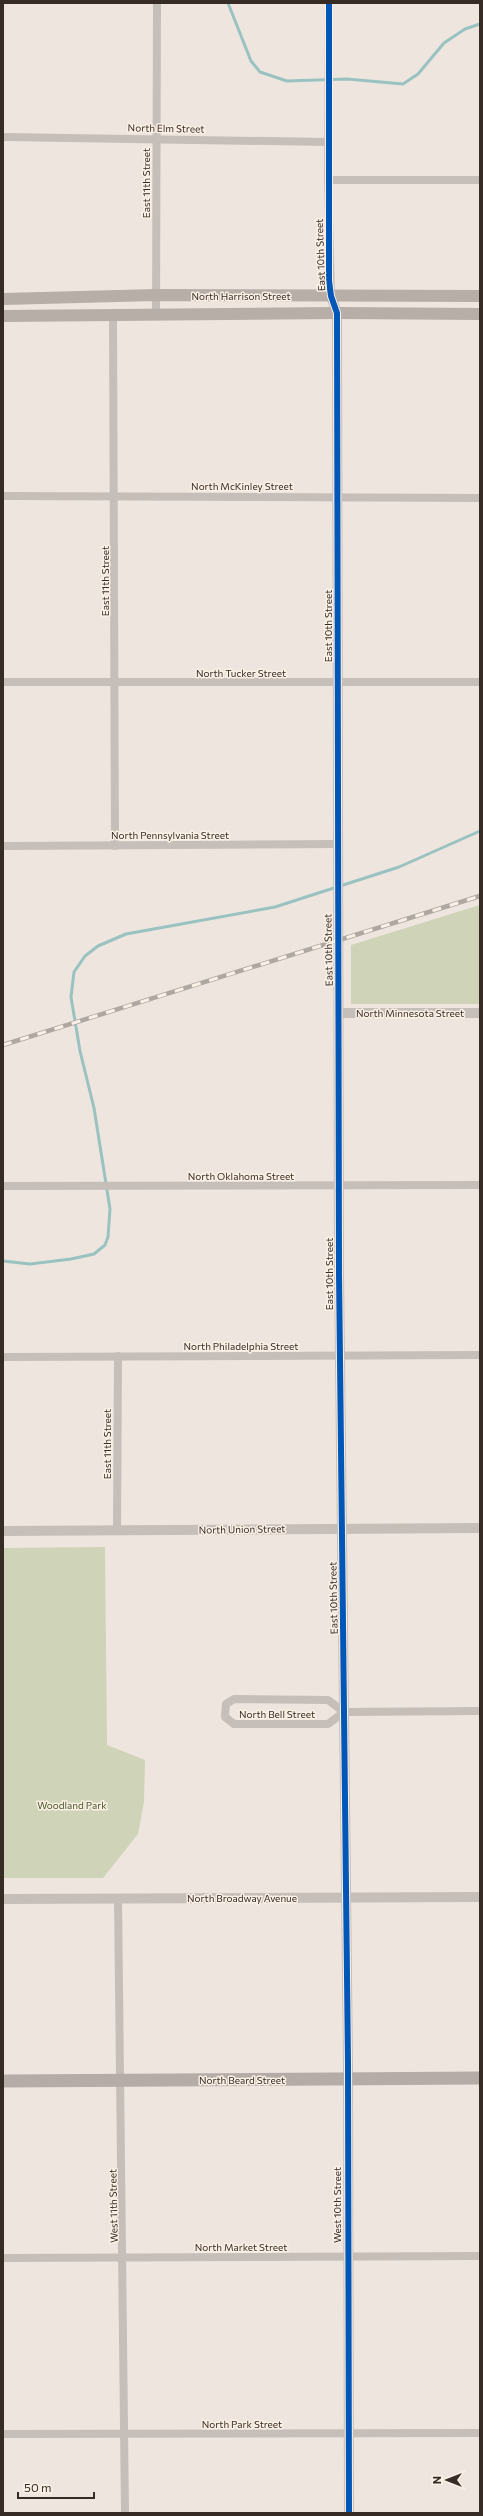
<svg xmlns="http://www.w3.org/2000/svg" width="483" height="2516" viewBox="0 0 483 2516" font-family="Commissioner,sans-serif">
<style>
.green{fill:#cfd3b7}
.lines{fill:none;stroke-linecap:round;stroke-linejoin:round}
.stream{stroke:#99c2c1;stroke-width:3}
.minor{stroke:#c6beb8;stroke-width:8}
.tertiary{stroke:#c6beb8;stroke-width:10}
.secondary{stroke:#b7aea8;stroke-width:12}
.primary{stroke:#b5aca7;stroke-width:13}
.rail-casing{stroke:#aea7a2;stroke-width:4.5}
.rail{stroke:#fbf0e5;stroke-width:3;stroke-dasharray:9;stroke-linecap:butt}
.cycleway-casing{stroke:#fbf0e5;stroke-width:8}
.cycleway{stroke:#0057b8;stroke-width:6}
.labels{text-anchor:middle;stroke-width:3;stroke-linejoin:round;paint-order:stroke}
.street-label{font-size:10px;fill:#372b26;stroke:#fbf0e5}
.park-label{font-size:10px;fill:#475827;stroke:#fbf0e5}
</style>
<rect width="100%" height="100%" fill="#eee6de"/>
<g class="green">
<path d="M 480,905 L 480,1004 L 351,1004 L 351,945 Z"/>
<path d="M 105,1547 L 107,1745 L 145,1760 L 144,1802 L 138,1834 L 103,1878 L 3,1878 L 3,1548 Z"/>
</g>
<g class="lines">
<g class="stream">
<path d="M 228,3 L 251,61 L 260,72 L 287,81 L 347,79 L 403,84 L 418,74 L 444,43 L 465,29 L 480,24"/>
<path d="M 3,1261 L 30,1264 L 71,1259 L 94,1254 L 105,1245 L 108,1237 L 110,1209 L 94,1108 L 80,1051 L 71,997 L 74,972 L 85,956 L 98,946 L 126,934 L 275,907 L 399,867 L 480,831"/>
</g>
<g class="minor">
<path d="M 329,3 L 328,180 L 331,296"/>
<path d="M 3,137 L 329,142"/>
<path d="M 328,180 L 480,180"/>
<path d="M 156,314 L 157,3"/>
<path d="M 113,315 L 115,846"/>
<path d="M 3,496 L 480,498"/>
<path d="M 3,682 L 480,682"/>
<path d="M 3,846 L 338,844"/>
<path d="M 3,1186 L 480,1185"/>
<path d="M 3,1357 L 480,1355"/>
<path d="M 117,1531 L 118,1356"/>
<path d="M 344,1712 L 328,1724 L 234,1724 L 225,1717 L 226,1704 L 234,1699 L 328,1700 L 344,1712 L 480,1711"/>
<path d="M 118,1899 L 125,2513"/>
<path d="M 3,2258 L 480,2256"/>
<path d="M 3,2434 L 480,2433"/>
</g>
<g class="tertiary">
<path d="M 331,296 L 337,313 L 339,1272 L 348,2064 L 349,2513"/>
<path d="M 339,1013 L 480,1013"/>
<path d="M 3,1531 L 480,1528"/>
<path d="M 3,1899 L 480,1897"/>
</g>
<g class="secondary">
<path d="M 3,299 L 156,295 L 480,296"/>
<path d="M 3,316 L 337,313 L 480,314"/>
</g>
<path class="primary" d="M 3,2081 L 480,2078"/>
<defs>
<path id="rail" d="M 3,1045 L 480,896"/>
</defs>
<use href="#rail" class="rail-casing"/>
<use href="#rail" class="rail"/>
<defs>
<path id="cycleway" d="M 329,3 L 329,281 L 331,296 L 337,313 L 339,1272 L 348,2064 L 349,2513"/>
</defs>
<use href="#cycleway" class="cycleway-casing"/>
<use href="#cycleway" class="cycleway"/>
</g>
<g class="labels">
<g class="street-label">
<text transform="translate(166 128) rotate(1)" y="4">North Elm Street</text>
<text transform="translate(146 183) rotate(-90)" y="4">East 11th Street</text>
<text transform="translate(320 255) rotate(-92)" y="4">East 10th Street</text>
<text x="241" y="300">North Harrison Street</text>
<text x="242" y="490">North McKinley Street</text>
<text transform="translate(105 581) rotate(-90)" y="4">East 11th Street</text>
<text transform="translate(328 626) rotate(-90)" y="4">East 10th Street</text>
<text x="241" y="677">North Tucker Street</text>
<text x="170" y="839">North Pennsylvania Street</text>
<text transform="translate(328 950) rotate(-91)" y="4">East 10th Street</text>
<text x="410" y="1017">North Minnesota Street</text>
<text x="241" y="1180">North Oklahoma Street</text>
<text transform="translate(329 1274) rotate(-90)" y="4">East 10th Street</text>
<text x="241" y="1350">North Philadelphia Street</text>
<text transform="translate(107 1444) rotate(-90)" y="4">East 11th Street</text>
<text transform="translate(242 1529) rotate(-1)" y="4">North Union Street</text>
<text transform="translate(333 1598) rotate(-91)" y="4">East 10th Street</text>
<text x="277" y="1718">North Bell Street</text>
<text x="242" y="1902">North Broadway Avenue</text>
<text x="242" y="2084">North Beard Street</text>
<text transform="translate(337 2205) rotate(-90)" y="4">West 10th Street</text>
<text transform="translate(113 2206) rotate(-91)" y="4">West 11th Street</text>
<text x="241" y="2251">North Market Street</text>
<text x="242" y="2428">North Park Street</text>
</g>
<g class="park-label">
<text x="72" y="1809">Woodland Park</text>
</g>
</g>
<rect width="483" height="2516" fill="none" stroke="#372b26" stroke-width="8"/>
<g transform="translate(447 2480) rotate(270)" stroke="#fbf0e5" stroke-width="3" paint-order="stroke">
<path d="M0-3L7 15L0 10L-7 15Z" fill="#372b26"/>
<text y="-6" font-size="11" font-weight="bold" text-anchor="middle" fill="#372b26">N</text>
</g>
<path d="M18 2492v6h76v-6" fill="none" stroke="#372b26" stroke-width="2"/>
<text x="24" y="2492" font-size="12" fill="#372b26" stroke="#fbf0e5" stroke-width="3" paint-order="stroke">50 m</text>
</svg>
